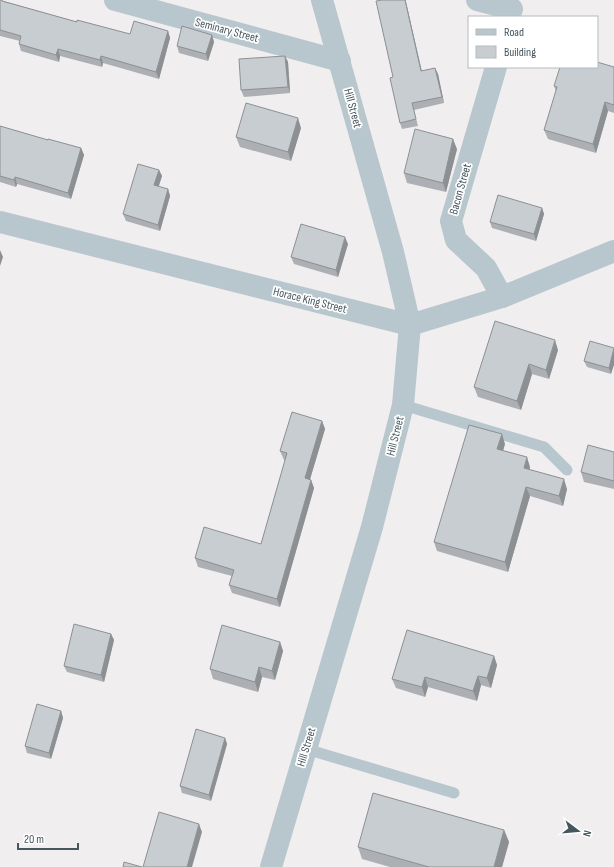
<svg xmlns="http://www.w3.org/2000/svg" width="614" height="867" viewBox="0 0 614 867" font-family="'Sofia Sans Condensed',sans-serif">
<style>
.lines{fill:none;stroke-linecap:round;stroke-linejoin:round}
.lane{stroke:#b8c6cd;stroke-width:11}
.street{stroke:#b8c6cd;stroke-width:22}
.wall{fill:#acb0b5}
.shaded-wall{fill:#8c9093}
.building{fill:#c8cdd2;stroke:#8c9093}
.labels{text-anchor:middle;stroke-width:3.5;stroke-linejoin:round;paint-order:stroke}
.street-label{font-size:12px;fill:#45565d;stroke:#fff}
</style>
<rect width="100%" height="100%" fill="#f1eeef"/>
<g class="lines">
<g class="lane">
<path d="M 403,405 L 544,447 L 567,470"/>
<path d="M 306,749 L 454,793"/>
</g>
<g class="street">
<path d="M 115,0 L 340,61"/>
<path d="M 477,0 L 512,9"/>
<path d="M 496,67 L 451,221 L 456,240 L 486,268 L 502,297"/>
<path d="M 0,222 L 410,325 L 502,297 L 614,251"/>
<path d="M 271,867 L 372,527 L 403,405 L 410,325 L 393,252 L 322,0"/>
</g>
</g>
<g class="wall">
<path d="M 0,0 L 77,22 L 130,34 L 168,31 L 170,38 L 159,79 L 103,63 L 102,67 L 60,56 L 59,62 L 21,51 L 19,44 L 20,41 L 0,36 Z"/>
<path d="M 406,2 L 422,71 L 435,68 L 438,74 L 444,103 L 414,110 L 418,126 L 402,129 L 400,123 L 393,77 Z"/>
<path d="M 212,35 L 214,42 L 208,61 L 179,53 L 177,46 Z"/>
<path d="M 285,56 L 288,62 L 290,93 L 244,97 L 241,90 Z"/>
<path d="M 614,67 L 614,113 L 608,111 L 596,153 L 548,139 L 544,130 L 556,91 L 554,86 Z"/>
<path d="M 0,126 L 48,140 L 81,148 L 84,155 L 71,199 L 17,184 L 16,187 L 0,182 Z"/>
<path d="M 301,128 L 291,161 L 240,147 L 236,137 Z"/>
<path d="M 457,149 L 446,192 L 407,183 L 404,173 Z"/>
<path d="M 159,170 L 162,176 L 158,187 L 168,189 L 170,196 L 160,231 L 126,221 L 123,214 Z"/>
<path d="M 542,208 L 544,214 L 536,241 L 492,228 L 490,222 Z"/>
<path d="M 348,244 L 338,277 L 294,264 L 291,257 Z"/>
<path d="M 614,348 L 611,374 L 587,367 L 584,361 Z"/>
<path d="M 558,350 L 549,379 L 532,374 L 521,410 L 478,397 L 474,387 Z"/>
<path d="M 322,421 L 325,429 L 310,479 L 311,480 L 314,488 L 280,607 L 232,593 L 229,585 L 232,576 L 198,567 L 195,558 L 261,544 L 285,460 L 284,460 L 280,451 Z"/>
<path d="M 505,444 L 503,450 L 530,467 L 529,470 L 567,489 L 563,506 L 530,496 L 508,572 L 437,551 L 434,542 Z"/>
<path d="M 614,452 L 614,489 L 584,482 L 581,472 Z"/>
<path d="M 111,634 L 114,640 L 104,682 L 67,672 L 64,666 Z"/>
<path d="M 280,642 L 283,651 L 275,680 L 262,677 L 258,692 L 213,679 L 210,669 Z"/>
<path d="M 494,656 L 497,665 L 491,688 L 481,685 L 477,701 L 428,687 L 425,697 L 396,688 L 392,679 Z"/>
<path d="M 61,711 L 63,718 L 51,759 L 27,753 L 25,746 Z"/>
<path d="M 225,738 L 227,744 L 211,801 L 182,793 L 180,786 Z"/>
<path d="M 504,830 L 509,842 L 502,867 L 390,867 L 362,859 L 358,847 Z"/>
</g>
<g class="shaded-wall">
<path d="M 405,0 L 406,0 L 406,2 L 423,78 L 421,71 Z"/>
<path d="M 168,31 L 170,38 L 159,79 L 156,72 Z"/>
<path d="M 212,35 L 214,42 L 208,61 L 206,54 Z"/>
<path d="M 58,49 L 60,56 L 59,62 L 56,55 Z"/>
<path d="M 101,56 L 103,63 L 102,67 L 100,60 Z"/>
<path d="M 285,56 L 288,62 L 290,93 L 288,87 Z"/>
<path d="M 435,68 L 438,74 L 444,103 L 442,97 Z"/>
<path d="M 605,102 L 608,111 L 596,153 L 593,144 Z"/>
<path d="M 298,118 L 301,128 L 291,161 L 288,152 Z"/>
<path d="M 453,139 L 457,149 L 446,192 L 443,183 Z"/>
<path d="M 81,148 L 84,155 L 71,199 L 68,193 Z"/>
<path d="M 159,170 L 162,176 L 157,192 L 154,185 Z"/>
<path d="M 15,177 L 17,184 L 16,187 L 14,180 Z"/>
<path d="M 168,189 L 170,196 L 160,231 L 158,225 Z"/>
<path d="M 542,208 L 544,214 L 536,241 L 534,234 Z"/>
<path d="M 345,237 L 348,244 L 338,277 L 336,270 Z"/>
<path d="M 0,250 L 3,257 L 0,266 Z"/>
<path d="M 555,340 L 558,350 L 549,379 L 546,370 Z"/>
<path d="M 614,349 L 614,365 L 611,374 L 609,368 Z"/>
<path d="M 529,364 L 532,374 L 521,410 L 517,401 Z"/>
<path d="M 322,421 L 325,429 L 308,486 L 305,478 Z"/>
<path d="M 502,434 L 505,444 L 501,458 L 497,449 Z"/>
<path d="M 527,457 L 530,467 L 527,477 L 524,468 Z"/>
<path d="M 564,479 L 567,489 L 563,506 L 559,496 Z"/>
<path d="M 311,480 L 314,488 L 280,607 L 277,599 Z"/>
<path d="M 526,487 L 530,496 L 508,572 L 505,562 Z"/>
<path d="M 111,634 L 114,640 L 104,682 L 101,675 Z"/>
<path d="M 280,642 L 283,651 L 275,680 L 272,671 Z"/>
<path d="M 494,656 L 497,665 L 491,688 L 487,678 Z"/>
<path d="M 259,667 L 262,677 L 258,692 L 255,682 Z"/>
<path d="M 478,676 L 481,685 L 477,701 L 473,691 Z"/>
<path d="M 425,677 L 428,687 L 425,697 L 422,687 Z"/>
<path d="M 61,711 L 63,718 L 51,759 L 49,753 Z"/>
<path d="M 225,738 L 227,744 L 211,801 L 209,795 Z"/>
<path d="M 199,824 L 202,832 L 192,867 L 187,867 Z"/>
<path d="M 504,830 L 509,842 L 502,867 L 494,867 Z"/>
</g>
<g class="building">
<path d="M 0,0 L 2,0 L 2,1 L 77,22 L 77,20 L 130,34 L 134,21 L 168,31 L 156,72 L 101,56 L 100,60 L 58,49 L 56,55 L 19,44 L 21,36 L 0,30 Z"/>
<path d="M 382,0 L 405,0 L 421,71 L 435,68 L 442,97 L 412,103 L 416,119 L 400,123 L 390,78 L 393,77 L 376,1 Z"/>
<path d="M 182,26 L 212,35 L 206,54 L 177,46 Z"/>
<path d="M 285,56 L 288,87 L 241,90 L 239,59 Z"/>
<path d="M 597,62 L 614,67 L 614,105 L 605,102 L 593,144 L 544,130 L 557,87 L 554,86 L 560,67 L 597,67 Z"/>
<path d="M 246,103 L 298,118 L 288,152 L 236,137 Z"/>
<path d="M 0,126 L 48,140 L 48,139 L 81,148 L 68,193 L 15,177 L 14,180 L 0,176 Z"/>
<path d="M 415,129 L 453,139 L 443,183 L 404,173 Z"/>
<path d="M 138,164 L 159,170 L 154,185 L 168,189 L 158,225 L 123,214 Z"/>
<path d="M 498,195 L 542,208 L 534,234 L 490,222 Z"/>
<path d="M 301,224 L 345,237 L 336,270 L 291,257 Z"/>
<path d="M 495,321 L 555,340 L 546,370 L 529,364 L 517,401 L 474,387 Z"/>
<path d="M 590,341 L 614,348 L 609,368 L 584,361 Z"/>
<path d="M 292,412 L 322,421 L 305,478 L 311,480 L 277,599 L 229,585 L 234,570 L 195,558 L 204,527 L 261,544 L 287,453 L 280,451 Z"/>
<path d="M 469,425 L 502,434 L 497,449 L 527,457 L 524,468 L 564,479 L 559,496 L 526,487 L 505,562 L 434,542 Z"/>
<path d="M 588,445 L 614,452 L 614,481 L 581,472 Z"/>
<path d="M 74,624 L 111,634 L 101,675 L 64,666 Z"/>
<path d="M 222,625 L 280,642 L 272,671 L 259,667 L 255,682 L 210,669 Z"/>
<path d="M 407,630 L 494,656 L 487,678 L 478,676 L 473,691 L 425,677 L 422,687 L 392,679 Z"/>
<path d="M 37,704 L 61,711 L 49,753 L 25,746 Z"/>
<path d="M 196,729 L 225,738 L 209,795 L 180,786 Z"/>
<path d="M 373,793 L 504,830 L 494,867 L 429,867 L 358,847 Z"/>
<path d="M 159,812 L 199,824 L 187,867 L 143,867 Z"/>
<path d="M 124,862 L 142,867 L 123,867 Z"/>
</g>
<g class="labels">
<g class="street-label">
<text transform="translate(227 30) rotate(15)" y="4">Seminary Street</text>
<text transform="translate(353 108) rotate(75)" y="4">Hill Street</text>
<text transform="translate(460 189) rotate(-74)" y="4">Bacon Street</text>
<text transform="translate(310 300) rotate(14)" y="4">Horace King Street</text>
<text transform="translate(395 436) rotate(-76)" y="4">Hill Street</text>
<text transform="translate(306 747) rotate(-73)" y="4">Hill Street</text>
</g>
</g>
<rect x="468" y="16" width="130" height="52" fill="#ffffff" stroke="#b5bbbe"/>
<rect x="476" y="29" width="20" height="6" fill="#b8c6cd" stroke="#b5bbbe"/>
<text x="504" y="36" font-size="12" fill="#45565d">Road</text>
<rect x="476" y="46" width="20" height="12" fill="#c8cdd2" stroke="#b5bbbe"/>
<text x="504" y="56" font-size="12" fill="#45565d">Building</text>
<g transform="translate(578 831) rotate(106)" stroke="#ffffff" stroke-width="3" paint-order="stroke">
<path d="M0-3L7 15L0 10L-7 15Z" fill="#45565d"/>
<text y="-6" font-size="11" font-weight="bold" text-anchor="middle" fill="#45565d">N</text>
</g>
<path d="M18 843v6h60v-6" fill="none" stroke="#45565d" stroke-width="2"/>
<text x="24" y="843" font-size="12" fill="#45565d" stroke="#ffffff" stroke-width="3" paint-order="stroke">20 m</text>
</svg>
